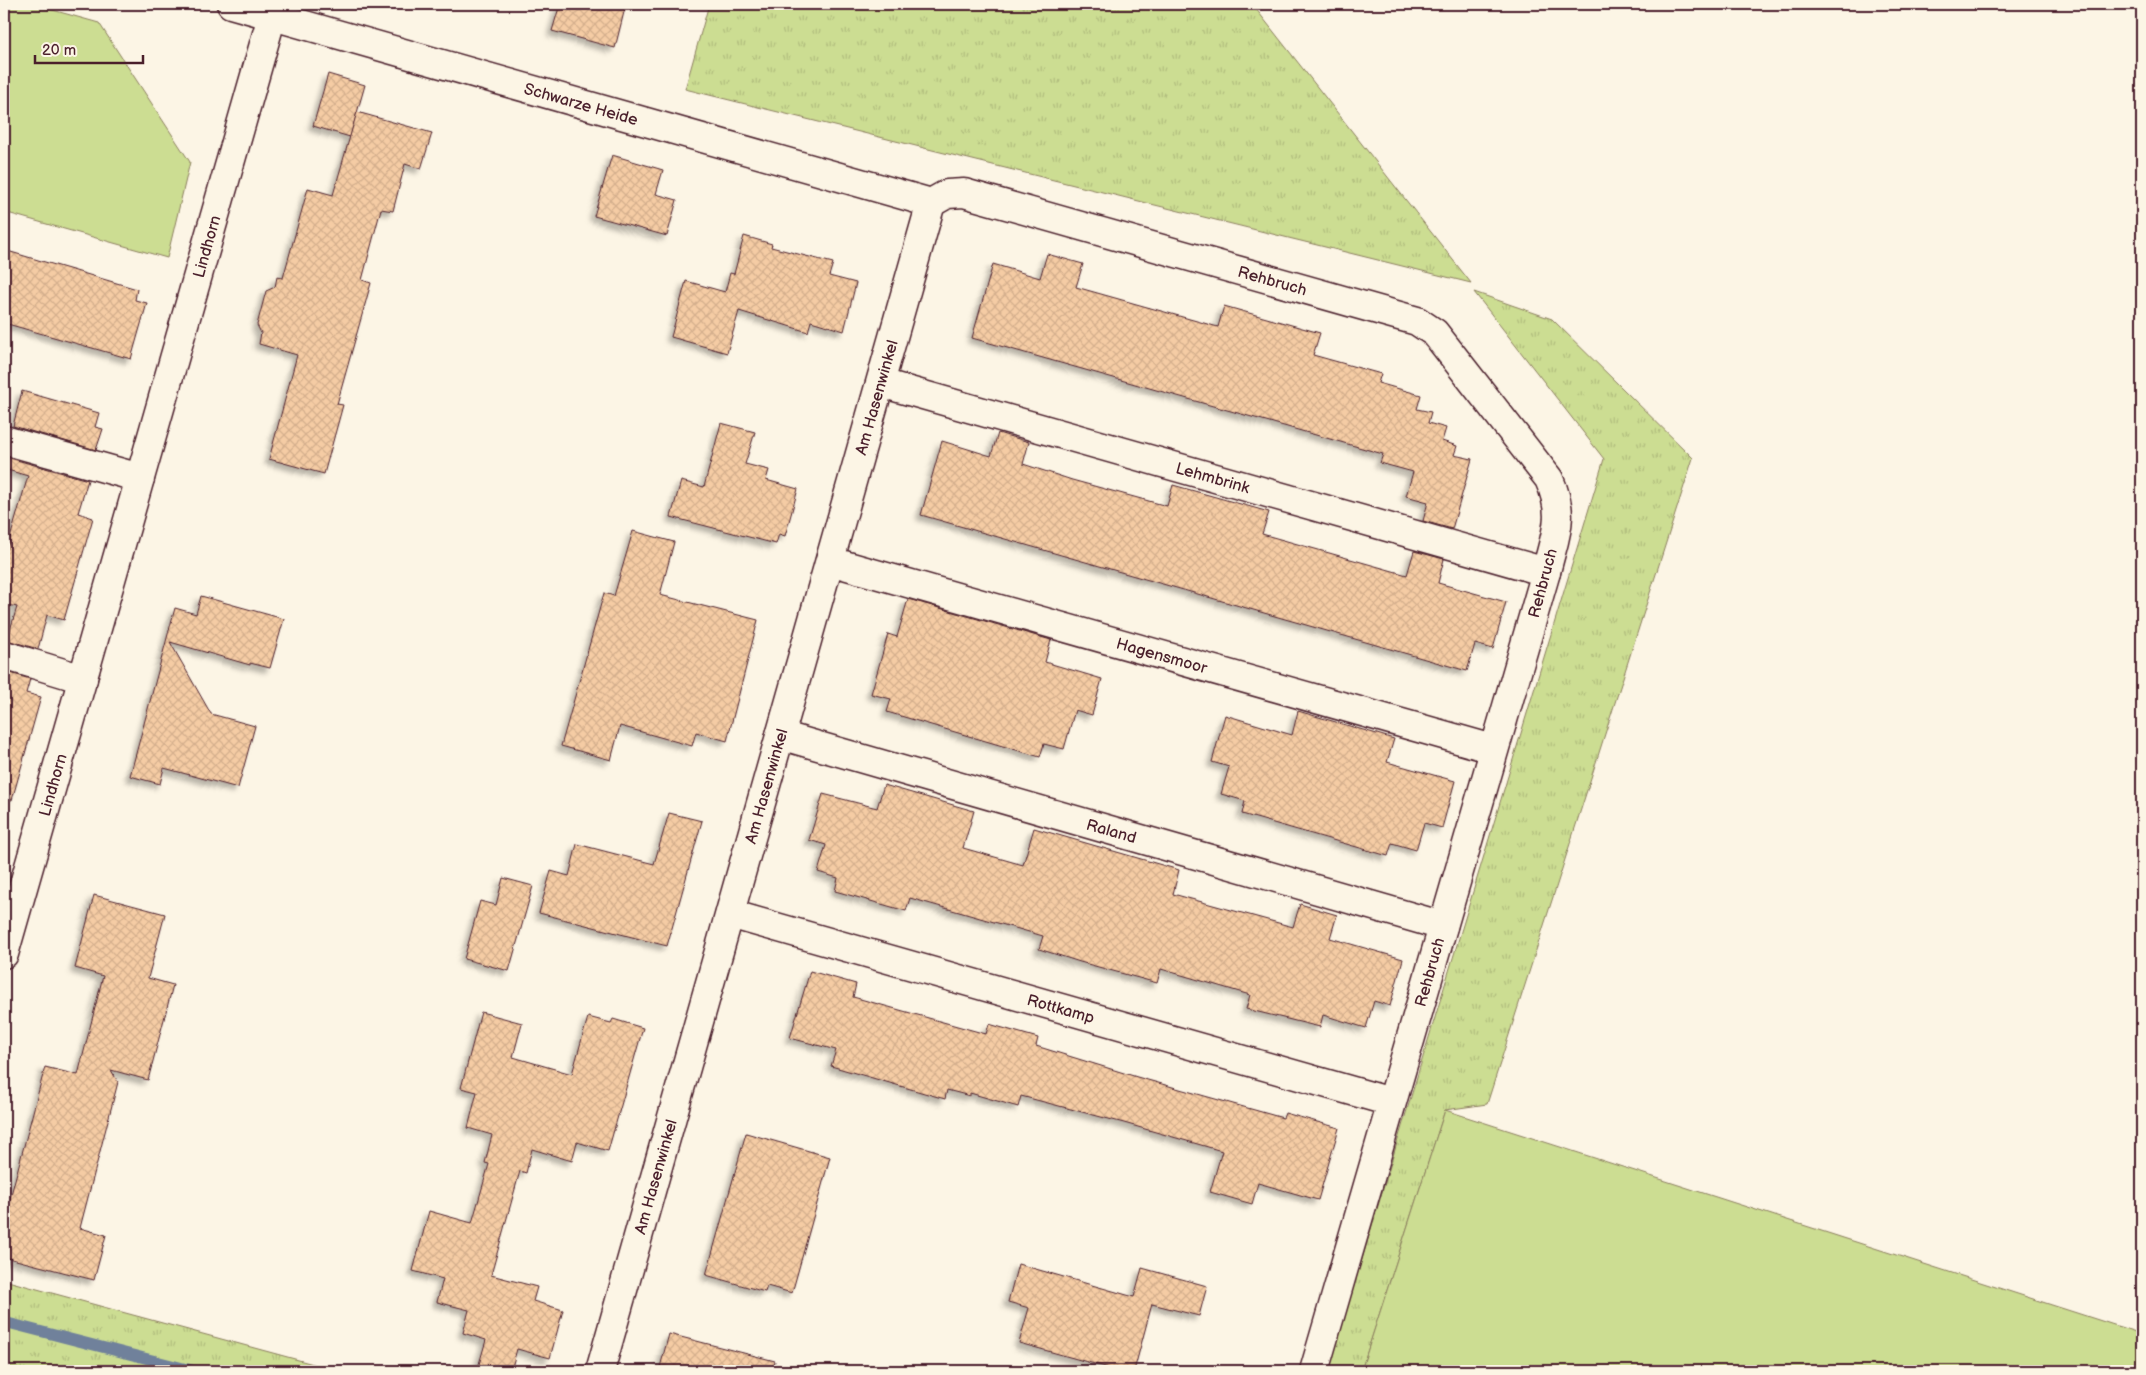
<svg xmlns="http://www.w3.org/2000/svg" width="2146" height="1375" viewBox="0 0 2146 1375" font-family="'Balsamiq Sans',sans-serif">
<style>
.grass{fill:url(#grass-tufts);stroke:#8b7e5e}
.park{fill:#ccdd92;stroke:#8b7e5e}
.lines{fill:none;stroke-linecap:round;stroke-linejoin:round}
.stream{stroke:#6f819b;stroke-width:11}
.building{fill:url(#building-cross-hatch);stroke:#4a1f2b;filter:url(#shadow)}
.minor-casing{stroke:#4a1f2b;stroke-width:31}
.minor{stroke:#fcf5e5;stroke-width:28}
.labels{text-anchor:middle;stroke-width:4.5;stroke-linejoin:round;paint-order:stroke}
.street-label{font-size:16px;fill:#4a1f2b;stroke:#fcf5e5}
</style>
<defs>
<pattern id="grass-tufts" width="24" height="20" patternUnits="userSpaceOnUse" patternTransform="scale(1.25)"><rect width="24" height="20" fill="#ccdd92"/><path d="M3 7l-1-3M5 7V3M7 7l1-3M15 17l-1-3M17 17v-4M19 17l1-3" fill="none" stroke="#b1bd7e"/></pattern>
<pattern id="building-cross-hatch" width="8" height="8" patternUnits="userSpaceOnUse" patternTransform="scale(1.25)"><rect width="8" height="8" fill="#f5cca4"/><path d="M0 0l8 8M0 8l8-8" fill="none" stroke="#d4af8d"/></pattern>
<filter id="shadow"><feDropShadow dx="-4.5" dy="4.5" stdDeviation="2.5" flood-color="#0004"/></filter>
</defs>
<rect width="100%" height="100%" fill="#fcf5e5"/>
<filter id="ink" filterUnits="userSpaceOnUse"><feTurbulence type="fractalNoise" baseFrequency=".02" numOctaves="2"/><feDisplacementMap in="SourceGraphic" scale="10" xChannelSelector="R" yChannelSelector="G"/><feConvolveMatrix kernelMatrix="1 2 1 2 8 2 1 2 1" color-interpolation-filters="sRGB"/></filter>
<g filter="url(#ink)">
<g class="grass">
<path d="M 709,4 L 1252,4 L 1471,283 L 685,89 Z"/>
<path d="M 1474,292 L 1552,319 L 1693,458 L 1487,1104 L 1445,1110 L 1361,1371 L 1328,1371 L 1604,459 Z"/>
<path d="M 4,1280 L 339,1371 L 4,1371 Z"/>
</g>
<g class="park">
<path d="M 4,4 L 31,4 L 99,23 L 190,162 L 167,258 L 4,212 Z"/>
<path d="M 1445,1110 L 2142,1334 L 2142,1371 L 1361,1371 Z"/>
</g>
<g class="lines">
<path class="stream" d="M 4,1322 L 195,1371"/>
</g>
<g class="building">
<path d="M 560,4 L 626,4 L 615,48 L 552,31 Z"/>
<path d="M 328,74 L 365,85 L 350,137 L 313,126 Z"/>
<path d="M 357,112 L 432,133 L 421,169 L 405,164 L 393,211 L 381,209 L 362,280 L 371,283 L 337,404 L 343,405 L 324,474 L 269,459 L 297,355 L 259,344 L 261,333 L 257,325 L 266,291 L 275,287 L 277,277 L 283,278 L 308,188 L 333,195 Z"/>
<path d="M 612,155 L 663,170 L 656,194 L 677,200 L 667,236 L 594,216 Z"/>
<path d="M 744,236 L 772,244 L 771,247 L 833,263 L 829,276 L 856,283 L 844,331 L 811,321 L 808,332 L 739,311 L 727,353 L 671,337 L 686,281 L 725,292 L 730,273 L 734,274 Z"/>
<path d="M 4,250 L 137,289 L 135,300 L 147,303 L 131,359 L 4,323 Z"/>
<path d="M 1047,254 L 1083,264 L 1076,287 L 1218,327 L 1224,306 L 1320,333 L 1313,355 L 1381,374 L 1378,383 L 1421,395 L 1417,409 L 1431,412 L 1428,423 L 1446,428 L 1442,441 L 1457,446 L 1454,455 L 1472,459 L 1452,529 L 1423,521 L 1428,502 L 1406,496 L 1413,472 L 1380,463 L 1383,454 L 972,338 L 993,264 L 1040,278 Z"/>
<path d="M 22,391 L 99,413 L 95,427 L 103,429 L 96,450 L 13,426 Z"/>
<path d="M 721,423 L 755,432 L 745,464 L 769,470 L 766,480 L 798,489 L 785,536 L 779,534 L 776,544 L 671,517 L 681,481 L 704,487 Z"/>
<path d="M 998,433 L 1029,442 L 1023,464 L 1072,480 L 1167,506 L 1173,485 L 1269,512 L 1262,534 L 1407,575 L 1414,551 L 1444,559 L 1438,583 L 1506,602 L 1493,649 L 1475,644 L 1467,671 L 921,515 L 942,441 L 991,456 Z"/>
<path d="M 6,457 L 88,480 L 78,513 L 93,518 L 64,620 L 47,615 L 38,649 L 7,640 L 17,607 L 4,604 L 4,559 L 28,476 L 4,469 Z"/>
<path d="M 633,531 L 674,542 L 660,595 L 758,620 L 727,741 L 696,732 L 692,746 L 620,726 L 611,760 L 561,746 L 604,593 L 614,596 Z"/>
<path d="M 201,596 L 284,619 L 270,668 L 250,663 L 250,665 L 170,642 L 211,714 L 255,726 L 238,788 L 164,768 L 160,784 L 130,776 L 175,608 L 196,614 Z"/>
<path d="M 908,599 L 1051,640 L 1045,662 L 1102,679 L 1092,715 L 1075,710 L 1064,749 L 1044,744 L 1040,757 L 887,712 L 891,699 L 871,694 L 888,634 L 897,637 Z"/>
<path d="M 4,671 L 30,679 L 26,693 L 41,697 L 12,800 L 4,799 Z"/>
<path d="M 1298,711 L 1394,739 L 1387,762 L 1455,781 L 1442,828 L 1424,823 L 1416,850 L 1392,843 L 1388,856 L 1242,814 L 1245,801 L 1221,794 L 1229,767 L 1212,762 L 1225,715 L 1292,735 Z"/>
<path d="M 884,785 L 974,811 L 963,848 L 1023,865 L 1034,828 L 1179,870 L 1173,894 L 1293,927 L 1300,904 L 1337,915 L 1330,938 L 1403,959 L 1390,1006 L 1374,1001 L 1366,1028 L 1323,1015 L 1320,1027 L 1246,1009 L 1250,995 L 1161,969 L 1157,983 L 1080,962 L 1039,949 L 1043,936 L 910,898 L 906,911 L 835,891 L 838,878 L 818,872 L 826,845 L 809,840 L 823,794 L 877,808 Z"/>
<path d="M 669,813 L 702,821 L 667,946 L 539,913 L 551,871 L 569,876 L 577,844 L 654,864 Z"/>
<path d="M 503,878 L 533,886 L 509,971 L 464,959 L 480,901 L 496,905 Z"/>
<path d="M 94,895 L 165,914 L 148,978 L 173,985 L 148,1080 L 111,1070 L 118,1082 L 80,1228 L 106,1235 L 94,1280 L 4,1257 L 4,1221 L 45,1067 L 78,1075 L 103,976 L 75,968 Z"/>
<path d="M 810,971 L 856,984 L 853,997 L 986,1034 L 989,1024 L 1038,1038 L 1036,1046 L 1137,1077 L 1283,1118 L 1285,1113 L 1339,1128 L 1318,1200 L 1258,1183 L 1252,1204 L 1210,1192 L 1222,1151 L 1124,1123 L 1021,1096 L 1018,1107 L 970,1093 L 970,1096 L 947,1090 L 945,1099 L 831,1066 L 836,1050 L 790,1038 Z"/>
<path d="M 481,1012 L 522,1023 L 513,1057 L 572,1074 L 588,1017 L 611,1023 L 613,1019 L 643,1028 L 608,1151 L 577,1142 L 572,1161 L 532,1149 L 526,1173 L 520,1171 L 491,1275 L 537,1287 L 533,1301 L 563,1310 L 550,1358 L 517,1349 L 511,1371 L 477,1371 L 486,1340 L 463,1333 L 469,1310 L 437,1302 L 443,1279 L 413,1271 L 429,1211 L 472,1223 L 489,1164 L 485,1163 L 492,1135 L 468,1128 L 477,1092 L 461,1088 Z"/>
<path d="M 746,1133 L 830,1157 L 792,1293 L 767,1286 L 765,1292 L 706,1275 Z"/>
<path d="M 1018,1264 L 1134,1297 L 1142,1268 L 1207,1286 L 1199,1316 L 1152,1304 L 1134,1371 L 1120,1371 L 1019,1343 L 1029,1308 L 1008,1302 Z"/>
<path d="M 669,1334 L 775,1361 L 773,1371 L 659,1371 Z"/>
</g>
<g class="lines">
<defs>
<g id="minor">
<path id="s1" d="M 231,4 L 931,203"/>
<path id="s2" d="M 931,203 L 947,194 L 964,193 L 1417,321 L 1435,333 L 1549,479 C 1566,517 1555,534 1546,572 L 1314,1371"/>
<path id="s3" d="M 881,383 L 1546,572"/>
<path d="M 4,440 L 140,478"/>
<path id="s4" d="M 830,561 L 1493,749"/>
<path d="M 4,655 L 83,679"/>
<path id="s5" d="M 780,735 L 1443,926"/>
<path id="s6" d="M 730,914 L 1391,1102"/>
<path id="s7" d="M 4,954 L 272,16"/>
<path id="s8" d="M 600,1371 L 931,203"/>
</g>
</defs>
<use href="#minor" class="minor-casing"/>
<use href="#minor" class="minor"/>
</g>
</g>
<g class="labels">
<g class="street-label">
<text dy="6" stroke="none"><textPath href="#s1" startOffset="364">Schwarze Heide</textPath></text>
<text dy="6" stroke="none"><textPath href="#s7" startOffset="736">Lindhorn</textPath></text>
<text dy="6" stroke="none"><textPath href="#s2" startOffset="356">Rehbruch</textPath></text>
<text dy="6" stroke="none"><textPath href="#s8" startOffset="1012">Am Hasenwinkel</textPath></text>
<text dy="6" stroke="none"><textPath href="#s3" startOffset="345">Lehmbrink</textPath></text>
<text transform="translate(1542 583) rotate(-75)" y="6">Rehbruch</text>
<text dy="6" stroke="none"><textPath href="#s4" startOffset="345">Hagensmoor</textPath></text>
<text dy="6" stroke="none"><textPath href="#s7" startOffset="176">Lindhorn</textPath></text>
<text dy="6" stroke="none"><textPath href="#s8" startOffset="608">Am Hasenwinkel</textPath></text>
<text dy="6" stroke="none"><textPath href="#s5" startOffset="345">Raland</textPath></text>
<text transform="translate(1429 972) rotate(-74)" y="6">Rehbruch</text>
<text dy="6" stroke="none"><textPath href="#s6" startOffset="344">Rottkamp</textPath></text>
<text dy="6" stroke="none"><textPath href="#s8" startOffset="202">Am Hasenwinkel</textPath></text>
</g>
</g>
<rect width="2146" height="1375" fill="none" stroke="#fcf5e5" stroke-width="20"/>
<rect x="10" y="10" width="2126" height="1355" fill="none" stroke="#4a1f2b" stroke-width="2" filter="url(#ink)"/>
<path d="M35 55v8h108v-8" fill="none" stroke="#4a1f2b" stroke-width="2.5"/>
<text x="42" y="55" font-size="15" fill="#4a1f2b" stroke="#fcf5e5" stroke-width="4" paint-order="stroke">20 m</text>
</svg>
